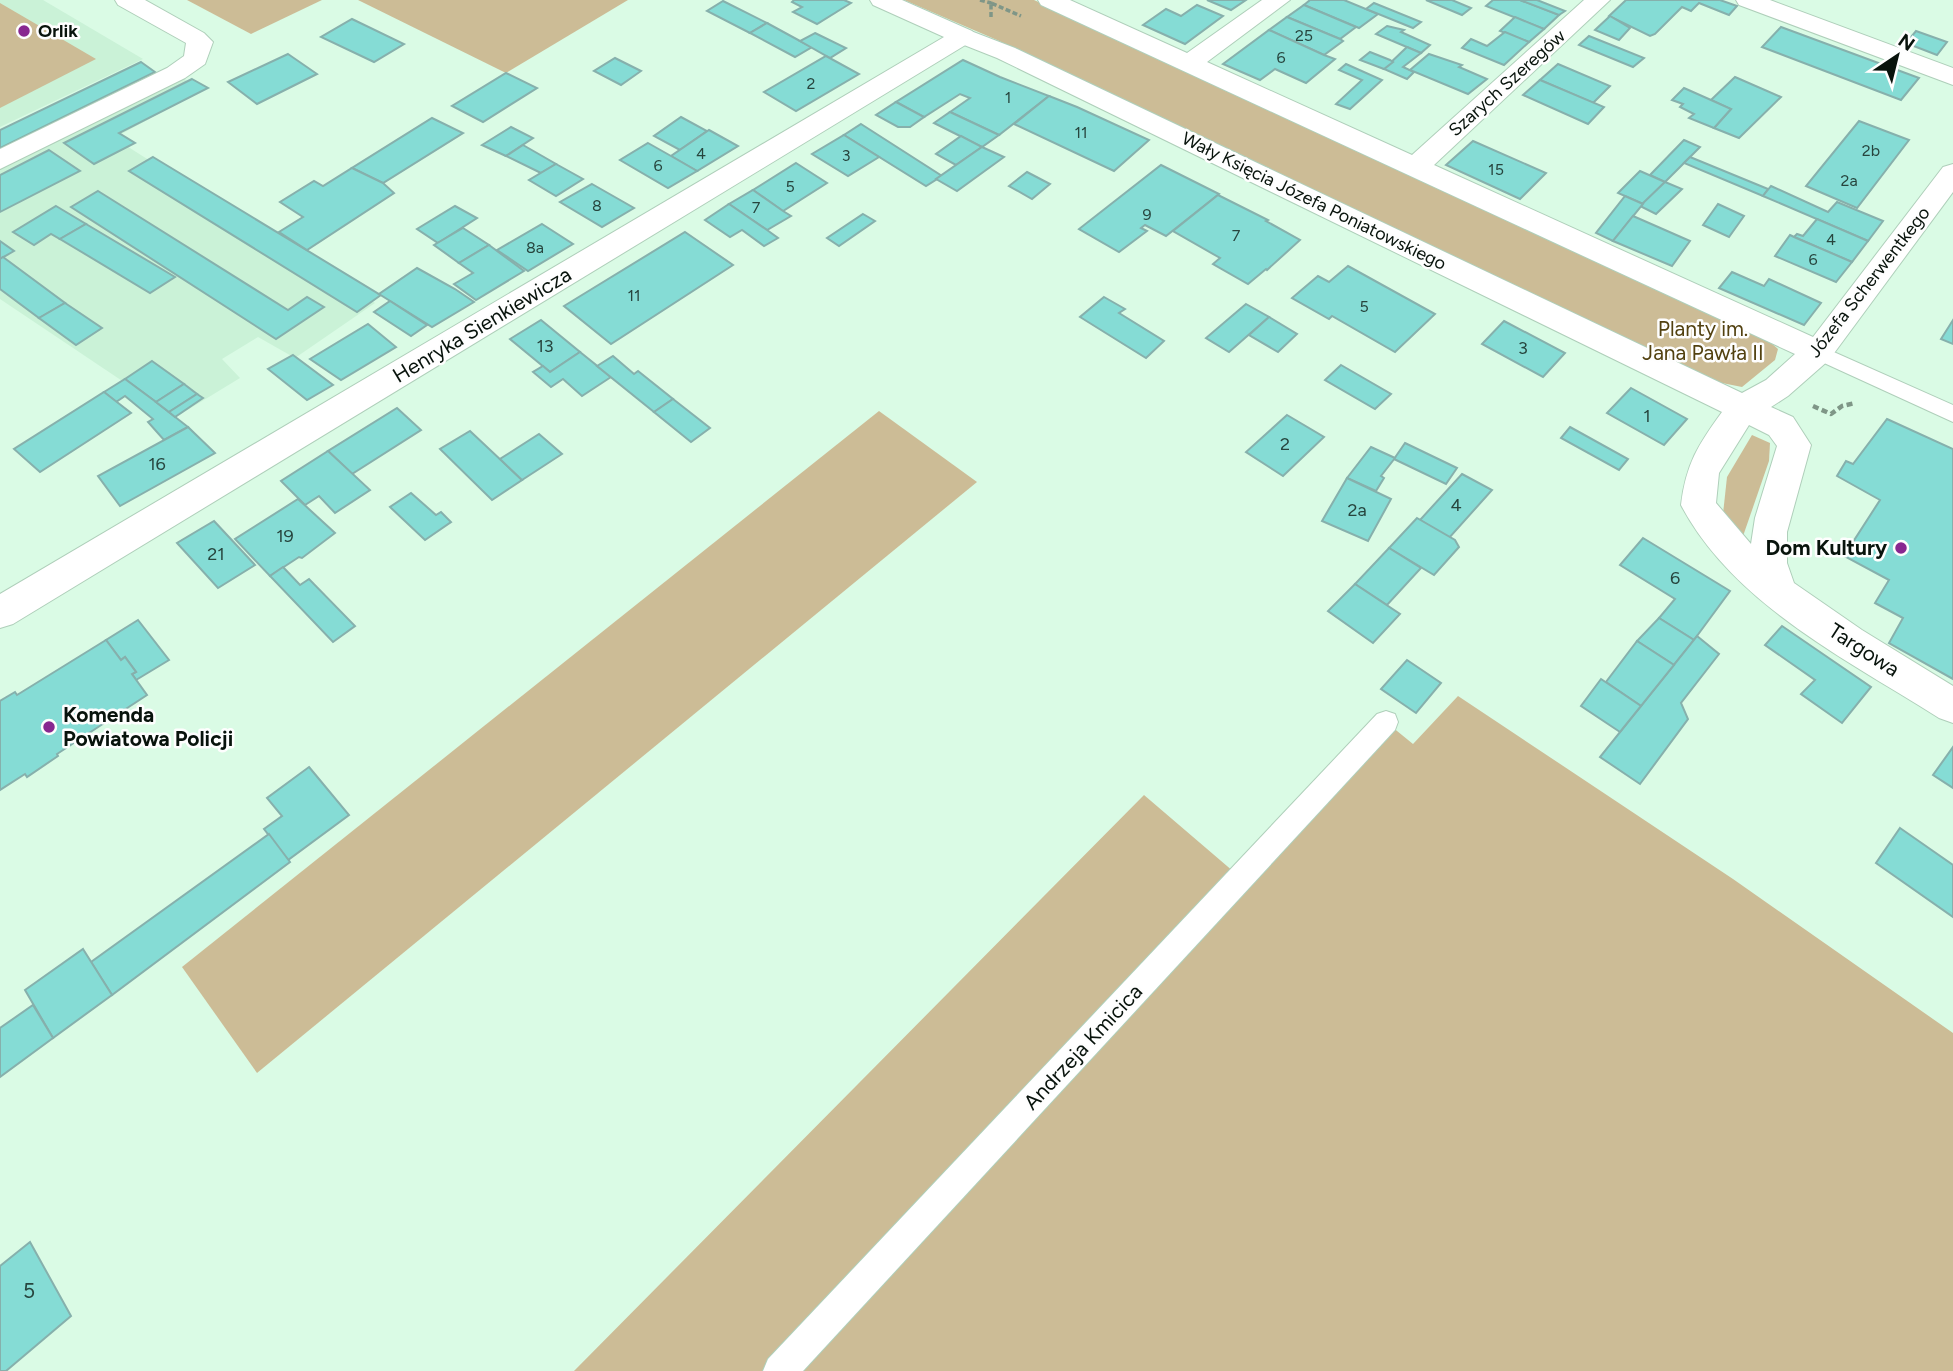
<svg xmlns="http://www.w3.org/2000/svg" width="1953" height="1371" viewBox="0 0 1953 1371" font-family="Figtree,sans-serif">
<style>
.built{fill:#caf2d7}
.green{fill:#ccbc96}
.building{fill:#85dcd5;stroke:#86b0ac;stroke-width:2}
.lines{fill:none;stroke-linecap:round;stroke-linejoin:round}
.service-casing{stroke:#afcfba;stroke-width:2}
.minor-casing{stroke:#afcfba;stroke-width:2}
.tertiary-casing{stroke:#afcfba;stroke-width:2}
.path-far1{stroke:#7f9687;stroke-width:3.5;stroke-dasharray:5 2.5;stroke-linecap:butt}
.path{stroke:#7f9687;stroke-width:4.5;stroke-dasharray:6 3.5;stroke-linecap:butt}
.service{fill:#fff;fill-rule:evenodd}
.minor{fill:#fff;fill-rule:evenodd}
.tertiary{fill:#fff;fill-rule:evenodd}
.poi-dot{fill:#882790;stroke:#fefefe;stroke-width:2.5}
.labels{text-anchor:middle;stroke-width:5;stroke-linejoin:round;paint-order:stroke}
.far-number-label{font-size:16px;fill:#27453e}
.far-poi-label{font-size:18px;font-weight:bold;fill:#08130c;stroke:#fefefe;text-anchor:start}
.far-street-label{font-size:18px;fill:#08130c;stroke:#fefefe}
.number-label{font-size:18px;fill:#27453e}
.street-label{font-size:21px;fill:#08130c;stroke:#fefefe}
.park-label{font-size:21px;fill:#524110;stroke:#fefefe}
.poi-label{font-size:21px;font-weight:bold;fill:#08130c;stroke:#fefefe;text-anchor:end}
.near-number-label{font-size:21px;fill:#27453e}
</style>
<rect width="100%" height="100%" fill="#dafbe5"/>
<g class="built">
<path d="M 0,0 L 43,0 L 143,59 L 0,127 Z"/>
<path d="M 176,73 L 201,91 L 114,138 L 375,303 L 295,358 L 258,337 L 222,359 L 240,378 L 176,417 L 0,299 L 0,160 Z"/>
</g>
<g class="green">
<path d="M 187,0 L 322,0 L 251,34 Z"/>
<path d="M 358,0 L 628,0 L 506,73 Z"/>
<path d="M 904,0 L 1034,0 L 1754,328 L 1778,349 L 1775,360 L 1742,387 L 1712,381 L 997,40 Z"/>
<path d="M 0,3 L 96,59 L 0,108 Z"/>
<path d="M 879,411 L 977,482 L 257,1073 L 182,967 Z"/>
<path d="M 1752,435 L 1770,443 L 1769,461 L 1742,539 L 1723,514 L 1727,477 Z"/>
<path d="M 1458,696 L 1733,879 L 1953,1033 L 1953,1371 L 574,1371 L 1144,795 L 1241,878 L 1386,722 L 1413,744 Z"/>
</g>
<g class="building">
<path d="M 794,0 L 844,0 L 851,3 L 817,24 L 793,12 L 802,7 L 792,2 Z"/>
<path d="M 1207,0 L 1246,0 L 1231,10 Z"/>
<path d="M 1310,0 L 1344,0 L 1378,14 L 1359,28 L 1304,5 Z"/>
<path d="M 1426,0 L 1452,0 L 1471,8 L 1462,15 Z"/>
<path d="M 1493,0 L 1520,0 L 1559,15 L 1544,29 L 1486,6 Z"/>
<path d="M 1520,0 L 1537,0 L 1565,11 L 1559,15 Z"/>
<path d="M 1626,0 L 1720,0 L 1737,6 L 1729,15 L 1699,3 L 1691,11 L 1682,7 L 1655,34 L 1650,36 L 1609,16 Z"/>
<path d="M 723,1 L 767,23 L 750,33 L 707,11 Z"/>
<path d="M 1374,3 L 1421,22 L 1413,28 L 1366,9 Z"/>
<path d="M 1197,5 L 1223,16 L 1185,44 L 1143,25 L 1166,9 L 1181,16 Z"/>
<path d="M 1304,5 L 1356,27 L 1340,39 L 1287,17 Z"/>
<path d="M 1610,16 L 1630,28 L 1619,40 L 1595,30 Z"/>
<path d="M 1287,17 L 1340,39 L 1343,41 L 1324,55 L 1269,30 Z"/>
<path d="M 1515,17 L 1544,29 L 1529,42 L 1500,31 Z"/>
<path d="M 352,19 L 404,44 L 374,62 L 321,37 Z"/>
<path d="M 767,23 L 800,41 L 812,47 L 795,57 L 750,33 Z"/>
<path d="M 1387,26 L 1404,30 L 1401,32 L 1430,45 L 1421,53 L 1376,34 Z"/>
<path d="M 1781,27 L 1919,78 L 1901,100 L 1762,47 Z"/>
<path d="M 1269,30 L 1324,55 L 1335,59 L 1306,83 L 1275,69 L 1260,80 L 1223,64 Z"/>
<path d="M 1916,31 L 1947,42 L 1937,55 L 1906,43 Z"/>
<path d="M 1505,32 L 1529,42 L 1504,65 L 1462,48 L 1471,39 L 1487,46 Z"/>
<path d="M 815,33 L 846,48 L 830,58 L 800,41 Z"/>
<path d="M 1589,36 L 1644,58 L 1633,67 L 1579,45 Z"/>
<path d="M 1407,47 L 1421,53 L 1403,67 L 1414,72 L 1407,79 L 1384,69 Z"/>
<path d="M 1370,52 L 1390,60 L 1393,62 L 1384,69 L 1360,60 Z"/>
<path d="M 288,54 L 317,74 L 257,104 L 228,82 Z"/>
<path d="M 1429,54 L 1462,65 L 1459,67 L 1487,79 L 1468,94 L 1410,70 Z"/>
<path d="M 826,56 L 859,74 L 796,111 L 764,92 Z"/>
<path d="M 615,58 L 641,71 L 621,85 L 594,71 Z"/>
<path d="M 963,60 L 1000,77 L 1049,96 L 999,135 L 950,112 L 970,98 L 960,94 L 924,117 L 896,102 Z"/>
<path d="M 141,62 L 155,72 L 0,148 L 0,130 Z"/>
<path d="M 1346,64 L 1382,80 L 1350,109 L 1336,104 L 1362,80 L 1339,70 Z"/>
<path d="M 1558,64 L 1610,86 L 1593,103 L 1540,80 Z"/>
<path d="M 506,73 L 537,88 L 483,122 L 452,106 Z"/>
<path d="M 1735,77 L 1781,97 L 1739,138 L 1714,128 L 1731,109 L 1711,100 Z"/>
<path d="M 192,79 L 208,88 L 119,133 L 135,143 L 94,164 L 64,143 Z"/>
<path d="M 1540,80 L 1604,107 L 1588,124 L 1523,95 Z"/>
<path d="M 1684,88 L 1711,100 L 1731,109 L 1714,128 L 1689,118 L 1694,114 L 1680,107 L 1683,104 L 1672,100 Z"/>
<path d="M 1049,96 L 1077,107 L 1149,140 L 1114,171 L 1014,124 Z"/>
<path d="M 896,102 L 924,117 L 910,127 L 898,127 L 876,115 Z"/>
<path d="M 950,112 L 999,135 L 982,147 L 934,123 Z"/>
<path d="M 681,117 L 707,131 L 680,150 L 654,136 Z"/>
<path d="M 432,118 L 463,133 L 383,183 L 352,168 Z"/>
<path d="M 1859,121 L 1909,140 L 1857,208 L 1806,186 Z"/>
<path d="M 861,124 L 942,176 L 926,186 L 844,135 Z"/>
<path d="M 511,127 L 533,138 L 506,156 L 482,145 Z"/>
<path d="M 709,130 L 738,146 L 697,171 L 671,156 Z"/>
<path d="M 844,135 L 879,157 L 848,176 L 812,154 Z"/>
<path d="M 961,136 L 982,147 L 956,165 L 936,154 Z"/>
<path d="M 1684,140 L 1700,147 L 1665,182 L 1650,175 Z"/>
<path d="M 1473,141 L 1546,173 L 1520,199 L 1446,165 Z"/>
<path d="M 648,143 L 671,156 L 697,171 L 668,188 L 620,160 Z"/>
<path d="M 523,145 L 556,164 L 541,173 L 506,156 Z"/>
<path d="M 982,147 L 1004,157 L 957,191 L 936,179 Z"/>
<path d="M 49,150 L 80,171 L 0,212 L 0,175 Z"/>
<path d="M 153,157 L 379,294 L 381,295 L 357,312 L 129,171 Z"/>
<path d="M 1690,157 L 1768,189 L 1763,196 L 1684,163 Z"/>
<path d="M 796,163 L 827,183 L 783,211 L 753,190 Z"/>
<path d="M 556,164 L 583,179 L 556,196 L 529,180 Z"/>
<path d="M 1161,165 L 1219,194 L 1166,236 L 1145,225 L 1141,228 L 1147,231 L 1119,252 L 1079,229 Z"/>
<path d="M 352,168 L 383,183 L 394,193 L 307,250 L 279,232 L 303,217 L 280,202 L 314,181 L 323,186 Z"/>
<path d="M 1640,171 L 1665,182 L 1643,204 L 1618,193 Z"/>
<path d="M 1027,172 L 1050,184 L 1032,199 L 1009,186 Z"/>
<path d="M 1665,182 L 1682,189 L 1656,214 L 1640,206 Z"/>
<path d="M 592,184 L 634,208 L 602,227 L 560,202 Z"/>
<path d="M 1771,186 L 1828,212 L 1837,202 L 1883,221 L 1868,241 L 1763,196 Z"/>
<path d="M 753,190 L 783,211 L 791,216 L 767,230 L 729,204 Z"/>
<path d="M 98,191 L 288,310 L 307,297 L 324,307 L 276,339 L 71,207 Z"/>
<path d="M 1218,195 L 1268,220 L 1266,221 L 1300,240 L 1267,270 L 1266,269 L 1248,284 L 1213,264 L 1220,258 L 1173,231 Z"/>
<path d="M 1625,196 L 1643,204 L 1613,241 L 1596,233 Z"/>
<path d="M 729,204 L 767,230 L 778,238 L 764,246 L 742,230 L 730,237 L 705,220 Z"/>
<path d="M 1718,204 L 1744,216 L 1729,237 L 1703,225 Z"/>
<path d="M 56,206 L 86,224 L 60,239 L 51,234 L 34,245 L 13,232 Z"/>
<path d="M 455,206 L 477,218 L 438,243 L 417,229 Z"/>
<path d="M 863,214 L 875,221 L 839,246 L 827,238 Z"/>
<path d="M 1633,216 L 1690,241 L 1672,266 L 1613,241 Z"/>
<path d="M 1817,219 L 1868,241 L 1852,262 L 1794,237 L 1797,234 L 1803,236 Z"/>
<path d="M 86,224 L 175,277 L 150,293 L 60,239 Z"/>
<path d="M 542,224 L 573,244 L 528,271 L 497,250 Z"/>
<path d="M 463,228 L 489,245 L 459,263 L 434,245 Z"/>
<path d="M 685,232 L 733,265 L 611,344 L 564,306 Z"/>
<path d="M 1790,235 L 1794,237 L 1852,262 L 1836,282 L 1775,256 Z"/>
<path d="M 0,241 L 14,251 L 0,259 Z"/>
<path d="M 489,245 L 524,271 L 476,300 L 454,284 L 473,273 L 459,263 Z"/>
<path d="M 3,257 L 65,303 L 39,318 L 0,289 L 0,259 Z"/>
<path d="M 1348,266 L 1435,314 L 1395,352 L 1332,316 L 1329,319 L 1292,298 L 1318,276 L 1329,282 Z"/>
<path d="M 417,268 L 455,289 L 474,302 L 432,327 L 379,294 Z"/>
<path d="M 1732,272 L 1764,286 L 1769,279 L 1821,303 L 1804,325 L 1719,288 Z"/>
<path d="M 1104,297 L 1125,309 L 1119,313 L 1164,341 L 1146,358 L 1080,317 Z"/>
<path d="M 390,301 L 427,325 L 411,336 L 374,312 Z"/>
<path d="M 65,303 L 102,328 L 76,345 L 39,318 Z"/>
<path d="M 1246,304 L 1269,317 L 1229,352 L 1206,338 Z"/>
<path d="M 1269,317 L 1297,334 L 1278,352 L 1249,335 Z"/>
<path d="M 541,320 L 580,352 L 550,372 L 510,339 Z"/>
<path d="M 1953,320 L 1953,344 L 1941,339 Z"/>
<path d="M 1504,321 L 1565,353 L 1543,377 L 1482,344 Z"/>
<path d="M 368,324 L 396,347 L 341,380 L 310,359 Z"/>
<path d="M 580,352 L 611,377 L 582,396 L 563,379 L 551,387 L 533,372 L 543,366 L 550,372 Z"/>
<path d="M 293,355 L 333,385 L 307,400 L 268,369 Z"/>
<path d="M 613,356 L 634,374 L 638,371 L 673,399 L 654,412 L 597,366 Z"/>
<path d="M 152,361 L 184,384 L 156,402 L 125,379 Z"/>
<path d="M 1341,365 L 1391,394 L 1375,409 L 1325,380 Z"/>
<path d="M 125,379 L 156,402 L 188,427 L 164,440 L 148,422 L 153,419 L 125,396 L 116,402 L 104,392 Z"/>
<path d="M 184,384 L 197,394 L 169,412 L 156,402 Z"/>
<path d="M 1631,388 L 1687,419 L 1664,445 L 1607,413 Z"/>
<path d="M 104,392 L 131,413 L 40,472 L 14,449 Z"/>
<path d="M 197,394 L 203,398 L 175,417 L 169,412 Z"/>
<path d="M 673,399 L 710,428 L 691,442 L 654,412 Z"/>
<path d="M 397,408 L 421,430 L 352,474 L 328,451 Z"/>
<path d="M 1287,415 L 1324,437 L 1283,476 L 1246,452 Z"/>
<path d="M 1887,419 L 1953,449 L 1953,679 L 1889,643 L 1903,618 L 1875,603 L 1889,580 L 1844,556 L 1880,500 L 1837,476 L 1846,461 L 1853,464 Z"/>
<path d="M 188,427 L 215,453 L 120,506 L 98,476 Z"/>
<path d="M 1570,427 L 1628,459 L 1619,470 L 1561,438 Z"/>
<path d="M 470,431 L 522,480 L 492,500 L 440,449 Z"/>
<path d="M 539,434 L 562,454 L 522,480 L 500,459 Z"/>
<path d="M 1405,443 L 1457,468 L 1446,484 L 1394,459 Z"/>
<path d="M 1371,447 L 1395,458 L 1381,476 L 1384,478 L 1376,491 L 1347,478 Z"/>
<path d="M 328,451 L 370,490 L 335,513 L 319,496 L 305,505 L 281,481 Z"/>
<path d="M 1462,474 L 1492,490 L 1449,538 L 1420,520 Z"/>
<path d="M 1347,478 L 1391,499 L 1368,541 L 1322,521 Z"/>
<path d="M 411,493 L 436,515 L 441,512 L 451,522 L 425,540 L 390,507 Z"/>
<path d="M 298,499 L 335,533 L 302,558 L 299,557 L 270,576 L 235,539 Z"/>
<path d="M 1417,518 L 1455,540 L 1459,547 L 1434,575 L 1389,548 Z"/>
<path d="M 214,521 L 255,565 L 218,588 L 177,543 Z"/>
<path d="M 1643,538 L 1730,591 L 1694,640 L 1659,618 L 1675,599 L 1620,565 Z"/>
<path d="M 1389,548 L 1421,568 L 1387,605 L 1355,584 Z"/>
<path d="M 283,567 L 300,585 L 309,579 L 355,626 L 333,642 L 270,576 Z"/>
<path d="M 1355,584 L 1400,614 L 1373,643 L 1328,611 Z"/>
<path d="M 1659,618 L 1694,640 L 1674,665 L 1637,641 Z"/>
<path d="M 138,620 L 169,660 L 136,680 L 132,674 L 136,672 L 125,657 L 121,660 L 106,640 Z"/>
<path d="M 1782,626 L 1871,687 L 1842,723 L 1801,694 L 1815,680 L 1765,645 Z"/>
<path d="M 1697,636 L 1719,654 L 1681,703 L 1688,719 L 1640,784 L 1600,757 Z"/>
<path d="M 106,640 L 121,660 L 125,657 L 136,672 L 132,674 L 147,695 L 57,754 L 58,756 L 27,777 L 25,774 L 0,790 L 0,701 L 15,692 L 17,695 Z"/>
<path d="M 1637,641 L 1674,665 L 1641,706 L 1606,682 Z"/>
<path d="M 1407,660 L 1441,683 L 1416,713 L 1381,689 Z"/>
<path d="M 1601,679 L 1641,706 L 1620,732 L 1581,706 Z"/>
<path d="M 1953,747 L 1953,788 L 1933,775 Z"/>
<path d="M 309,767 L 349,815 L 288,860 L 264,829 L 282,816 L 267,798 Z"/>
<path d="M 1900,828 L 1953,865 L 1953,917 L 1876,863 Z"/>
<path d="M 269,834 L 290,862 L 112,995 L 91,962 Z"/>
<path d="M 83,949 L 112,995 L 53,1038 L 25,990 Z"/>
<path d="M 33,1005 L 53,1038 L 0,1077 L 0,1028 Z"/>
<path d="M 30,1242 L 71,1316 L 6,1371 L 0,1371 L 0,1266 Z"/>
</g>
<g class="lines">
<defs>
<g id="service">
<path d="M 1818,345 L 1953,405 L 1953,422 L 1811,357 L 1808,352 L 1811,347 Z"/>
<path d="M 1386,711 L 1395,714 L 1398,722 L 1395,730 L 803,1371 L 763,1371 L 768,1359 L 1377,714 Z"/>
</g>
<g id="minor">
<path d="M 115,0 L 145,0 L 204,33 L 213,42 L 205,64 L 185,78 L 0,169 L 0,149 L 167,68 L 184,56 L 186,43 L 118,5 Z"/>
<path d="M 1038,0 L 1070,0 L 1187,53 L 1262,0 L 1290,0 L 1207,62 L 1412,155 L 1584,0 L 1610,0 L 1434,165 L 1813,337 L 1943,167 L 1953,164 L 1953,192 L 1829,360 L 1788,396 L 1771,407 L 1793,417 L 1811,445 L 1787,532 L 1787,563 L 1794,583 L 1862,630 L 1953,686 L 1953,723 L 1939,718 C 1848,660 1733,604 1681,505 C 1686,464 1698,445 1722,412 L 997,58 L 954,41 L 950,36 L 954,31 L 963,28 L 1015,48 L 1742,393 L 1766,380 L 1795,354 L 1041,5 ZM 1749,425 L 1769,435 L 1777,446 L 1755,518 L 1751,544 L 1716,503 L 1719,473 Z"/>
<path d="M 1736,0 L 1770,0 L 1953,68 L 1953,85 L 1739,5 Z"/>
</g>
<path id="tertiary" d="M 870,0 L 902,0 L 972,31 L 976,36 L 972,41 L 13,624 L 0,628 L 0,594 L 944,37 L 873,5 Z"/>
</defs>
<use href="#service" class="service-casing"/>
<use href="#minor" class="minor-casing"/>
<use href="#tertiary" class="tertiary-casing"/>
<g class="path-far1">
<path d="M 980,0 L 991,3 L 990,0"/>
<path d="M 991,17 L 991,3 L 1021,16"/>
</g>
<path class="path" d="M 1813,406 L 1831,414 L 1842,406 L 1855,403"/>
<use href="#service" class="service"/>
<use href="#minor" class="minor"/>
<use href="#tertiary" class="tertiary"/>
</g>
<g class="poi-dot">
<circle cx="24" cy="31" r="7"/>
<circle cx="1901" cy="548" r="7"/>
<circle cx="49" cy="727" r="7"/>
</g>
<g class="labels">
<g class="far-number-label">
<text x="1304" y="41">25</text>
<text x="1281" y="63">6</text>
<text x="811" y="89">2</text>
<text x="1008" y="103">1</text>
<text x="1081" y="138">11</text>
<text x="1871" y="156">2b</text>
<text x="701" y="159">4</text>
<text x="846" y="161">3</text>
<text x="658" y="171">6</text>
<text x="1496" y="175">15</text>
<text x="1849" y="186">2a</text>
<text x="790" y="192">5</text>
<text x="597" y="211">8</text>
<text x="756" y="213">7</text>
<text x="1147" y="220">9</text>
<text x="1236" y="241">7</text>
<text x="1831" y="245">4</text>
<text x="535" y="253">8a</text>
<text x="1813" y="265">6</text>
<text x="634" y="301">11</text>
<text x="1364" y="312">5</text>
</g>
<g class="far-poi-label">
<text x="38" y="37">Orlik</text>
</g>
<g class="far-street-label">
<text transform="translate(1507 83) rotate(-42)" y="6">Szarych Szeregów</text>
<text transform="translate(1314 201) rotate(26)" y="6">Wały Księcia Józefa Poniatowskiego</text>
<text transform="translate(1869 282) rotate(-52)" y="6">Józefa Scherwentkego</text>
</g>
<g class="number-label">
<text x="545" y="352">13</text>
<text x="1523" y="354">3</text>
<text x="1647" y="422">1</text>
<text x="1285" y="450">2</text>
<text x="157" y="470">16</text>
<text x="1456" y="511">4</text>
<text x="1357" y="516">2a</text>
<text x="285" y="542">19</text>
<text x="216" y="560">21</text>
<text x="1675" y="584">6</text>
</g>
<g class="street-label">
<text transform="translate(482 325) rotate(-31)" y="7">Henryka Sienkiewicza</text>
<text transform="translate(1864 650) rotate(33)" y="7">Targowa</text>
<text transform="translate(1083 1047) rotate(-47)" y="7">Andrzeja Kmicica</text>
</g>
<g class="park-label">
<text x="1703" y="336">Planty im.<tspan x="1703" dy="24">Jana Pawła II</tspan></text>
</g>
<g class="poi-label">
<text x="1887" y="555">Dom Kultury</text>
<text x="63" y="722" text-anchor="start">Komenda<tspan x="63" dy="24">Powiatowa Policji</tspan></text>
</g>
<g class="near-number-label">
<text x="29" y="1298">5</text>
</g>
</g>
<g transform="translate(1897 56) rotate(35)" stroke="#fefefe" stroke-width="5" paint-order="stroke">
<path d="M0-5L12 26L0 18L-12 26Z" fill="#08130c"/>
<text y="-10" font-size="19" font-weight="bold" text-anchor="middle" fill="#08130c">N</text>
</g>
</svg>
